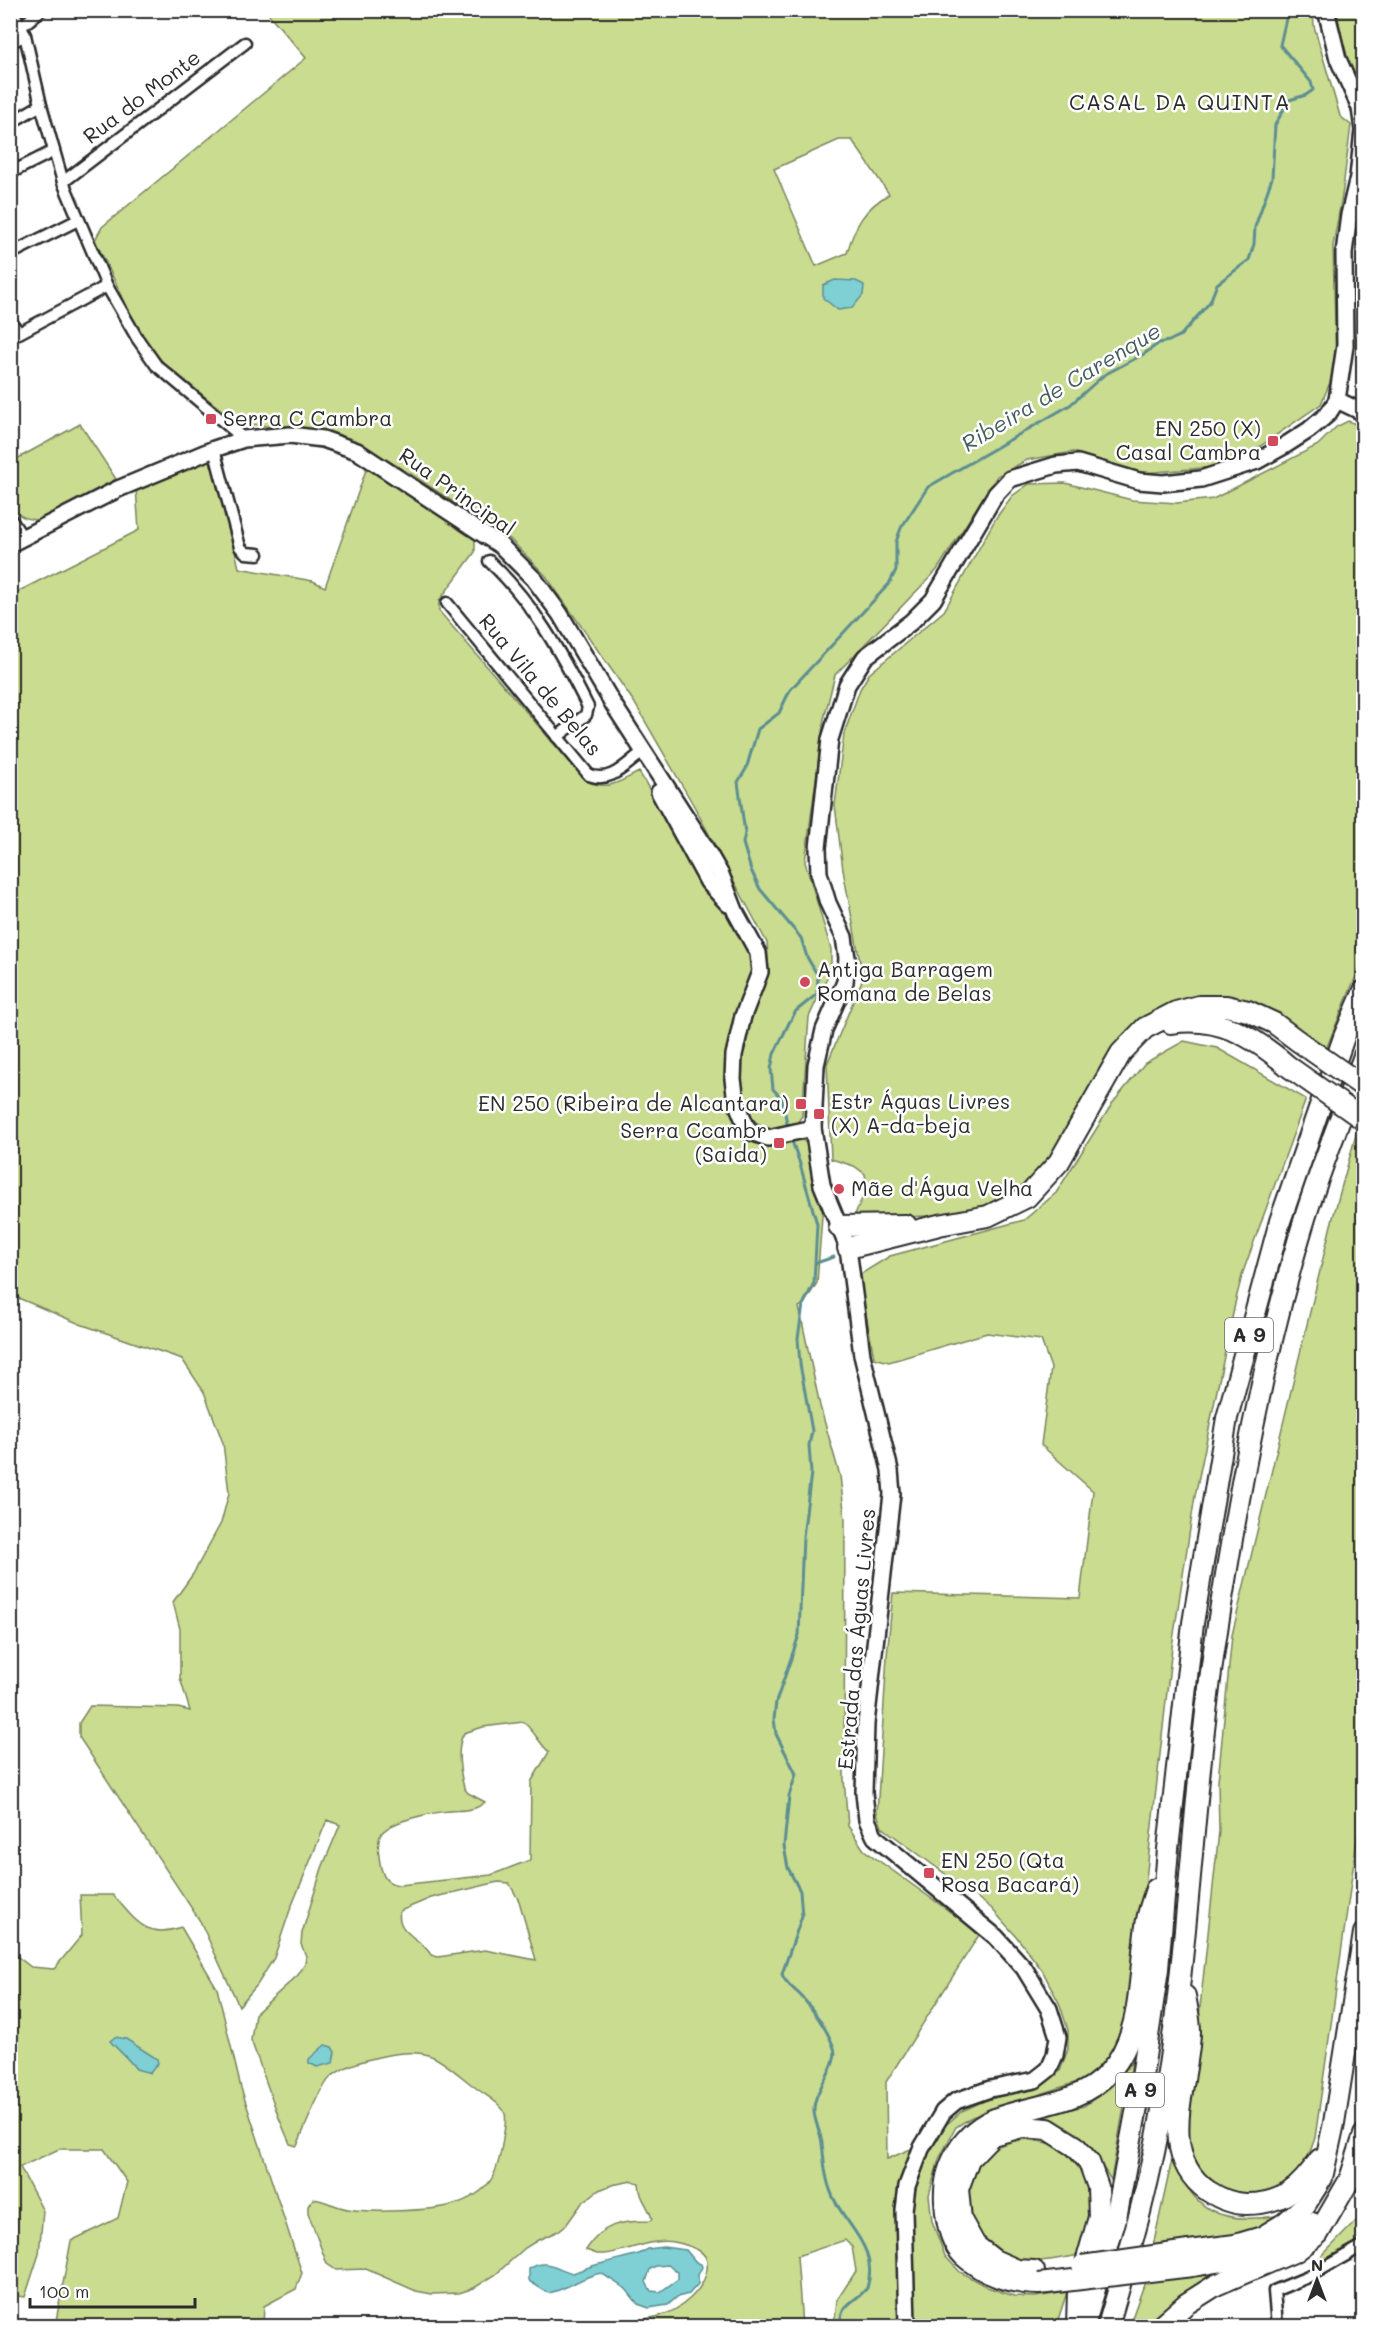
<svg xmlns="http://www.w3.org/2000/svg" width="1374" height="2337" viewBox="0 0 1374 2337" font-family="Mali,sans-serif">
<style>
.green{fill:#c9dc90;stroke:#7a845e;stroke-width:1.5;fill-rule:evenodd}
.water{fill:#7ed0d5;stroke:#5d8e91;stroke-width:1.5;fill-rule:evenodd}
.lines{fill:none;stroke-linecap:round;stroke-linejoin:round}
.stream{stroke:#5d8e91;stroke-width:3}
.street-casing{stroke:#2b2b2b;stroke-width:15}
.secondary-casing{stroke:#2b2b2b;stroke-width:20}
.highway-casing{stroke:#2b2b2b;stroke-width:24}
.street{stroke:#fff;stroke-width:10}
.secondary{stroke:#fff;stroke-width:15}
.highway{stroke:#fff;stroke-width:20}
.highway-bridge-casing{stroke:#2b2b2b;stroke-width:24;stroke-linecap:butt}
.highway-bridge{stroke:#fff;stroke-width:20}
.poi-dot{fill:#d1495b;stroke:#fff;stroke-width:2}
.labels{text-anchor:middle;stroke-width:5;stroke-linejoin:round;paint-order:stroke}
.shield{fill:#fff;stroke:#6b6b6b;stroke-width:1.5}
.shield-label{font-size:20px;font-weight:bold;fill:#2b2b2b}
.street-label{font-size:21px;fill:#2b2b2b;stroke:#fff}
.poi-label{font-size:21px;fill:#2b2b2b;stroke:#fff;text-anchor:start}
.neighbourhood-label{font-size:22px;letter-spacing:1.5px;fill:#2b2b2b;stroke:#fff}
.water-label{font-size:22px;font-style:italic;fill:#445d5e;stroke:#fff}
</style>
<rect width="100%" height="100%" fill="#fff"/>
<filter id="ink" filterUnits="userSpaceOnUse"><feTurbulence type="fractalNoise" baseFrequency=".0167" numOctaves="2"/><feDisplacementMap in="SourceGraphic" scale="12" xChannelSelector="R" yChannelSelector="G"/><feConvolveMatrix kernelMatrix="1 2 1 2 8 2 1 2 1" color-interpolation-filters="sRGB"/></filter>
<g filter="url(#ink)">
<g class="green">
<path d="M 266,11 L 1313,11 L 1314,26 L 1340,116 L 1351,125 L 1342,196 L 1333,246 L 1336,368 L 1321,404 L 1259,447 L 1235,460 L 1214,467 L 1144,473 L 1073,452 L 1027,460 L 997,476 L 937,570 L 835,675 L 824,719 L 805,862 L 831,949 L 831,969 L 809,1017 L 802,1116 L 797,1123 L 777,1130 L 769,1130 L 756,1122 L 748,1114 L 739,1073 L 742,1037 L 769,973 L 767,943 L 694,806 L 634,702 L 546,576 L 510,539 L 409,473 L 357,443 L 324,433 L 248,424 L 229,416 L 165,365 L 139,331 L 95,240 L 102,227 L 306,58 ZM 839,140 L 852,140 L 889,194 C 864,209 855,225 847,253 L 816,266 L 774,169 Z"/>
<path d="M 1337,11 L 1363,11 L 1363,105 L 1359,86 L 1345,57 Z"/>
<path d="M 1363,200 L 1363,396 L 1357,380 L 1356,330 L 1358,222 Z"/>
<path d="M 1348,421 L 1363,427 L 1363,959 L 1326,1049 L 1228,1001 L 1143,1020 L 1124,1035 L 1110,1052 L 1046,1168 L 1015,1195 L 980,1209 L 944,1215 L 869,1219 L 855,1214 L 867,1188 L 865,1174 L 854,1166 L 831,1159 L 827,1064 L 863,978 L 843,870 L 835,805 L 844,734 L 860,689 L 869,674 L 944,611 L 996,518 L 1012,496 L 1029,484 L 1065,483 L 1132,500 L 1177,503 L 1213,499 L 1318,445 L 1336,427 Z"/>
<path d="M 80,424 L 116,479 L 39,520 C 2,519 10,490 11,462 Z"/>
<path d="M 212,459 L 215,463 L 239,568 L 313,581 L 325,587 L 367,467 L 475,539 L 475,552 L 439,601 L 439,611 L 586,781 C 609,791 618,782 639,772 L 714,896 L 751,951 L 756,965 L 747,989 L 733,1114 L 742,1135 L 757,1144 L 798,1136 L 808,1145 L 823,1203 L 817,1283 L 804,1304 L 799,1307 L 820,1406 L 840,1476 L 845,1519 L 844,1779 L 848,1826 L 864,1850 L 967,1924 L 979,1935 L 886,2082 L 887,2159 L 913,2148 L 899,2190 L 905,2326 L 834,2326 L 837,2300 L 856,2271 L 852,2247 L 845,2240 L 797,2256 L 802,2326 L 636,2326 C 641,2317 650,2319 660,2316 C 680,2310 704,2291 707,2269 C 708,2261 706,2254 698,2250 C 660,2231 643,2248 605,2254 L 597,2254 L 586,2250 C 603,2223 621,2221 650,2221 L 652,2219 C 648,2204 640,2201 639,2183 L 632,2181 L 612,2185 L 599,2190 L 582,2203 L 567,2224 L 558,2231 L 538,2240 L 525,2248 L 495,2275 L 474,2288 L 459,2293 L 432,2294 L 416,2291 L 366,2269 L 336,2270 L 327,2264 L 308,2213 L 308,2206 L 313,2199 C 325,2200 335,2207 348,2209 C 369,2213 431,2211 452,2205 C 491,2193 498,2175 503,2138 C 504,2130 508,2119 504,2111 C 499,2102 484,2094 476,2088 C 465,2080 443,2060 431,2056 C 407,2047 351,2060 331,2077 C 321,2085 303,2132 297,2146 L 290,2144 L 279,2118 L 251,2040 L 255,2014 L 298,1975 L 305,1964 L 306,1956 L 301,1944 L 302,1933 L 322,1868 L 340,1825 L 327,1820 L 290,1910 L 274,1958 L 257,1985 L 239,2006 L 200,1921 L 79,1737 L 79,1723 L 90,1706 L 178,1708 L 190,1711 L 180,1678 L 180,1629 L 173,1602 L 193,1574 L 221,1523 L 229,1493 L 223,1443 L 204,1392 L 182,1359 L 80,1324 L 11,1295 L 11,595 L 139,530 L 136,488 ZM 523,1722 C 533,1729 539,1743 549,1752 L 531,1782 L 530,1860 L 491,1875 L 400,1885 C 389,1884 384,1880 381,1868 C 379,1859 377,1845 380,1836 C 386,1821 435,1812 450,1811 C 462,1810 476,1811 485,1802 L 468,1793 L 464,1788 C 460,1772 455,1748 464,1733 L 483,1727 ZM 498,1882 L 509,1883 L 519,1901 L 536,1960 L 485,1950 L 438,1957 L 431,1955 C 423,1939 395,1933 400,1911 L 431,1898 Z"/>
<path d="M 1184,1041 L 1217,1048 L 1306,1099 L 1243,1272 L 1236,1299 L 1195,1496 L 1172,1647 L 1144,1897 L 1122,2038 L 1101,2068 L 1083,2080 L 972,2117 L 956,2127 L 939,2159 L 929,2195 L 932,2221 L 945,2256 L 960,2272 L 987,2287 L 1014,2296 L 1035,2297 L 1067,2292 L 1056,2326 L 916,2326 L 911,2203 L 927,2156 L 940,2130 L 962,2111 L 986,2100 L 1043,2085 L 1060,2071 L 1068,2049 L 1068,2030 L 1060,2005 L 1042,1970 L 1016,1936 L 991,1908 L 882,1827 L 877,1814 L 887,1656 L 893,1593 L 1080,1598 L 1093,1491 L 1041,1445 L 1051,1368 L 1041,1340 L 987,1333 L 889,1362 L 874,1358 L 859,1275 L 890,1256 L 1024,1220 L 1056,1193 L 1112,1104 L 1145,1063 Z"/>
<path d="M 1357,1131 L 1364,1135 L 1364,1790 L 1315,2138 L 1306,2163 L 1293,2180 L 1278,2190 L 1257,2197 L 1235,2196 L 1202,2176 L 1186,2138 L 1219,1831 L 1218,1781 L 1232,1635 L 1331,1225 Z"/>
<path d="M 80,1895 L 113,1895 C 135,1919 145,1940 181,1927 L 217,1988 L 241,2088 L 302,2273 L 296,2289 L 264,2306 L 263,2326 L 55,2326 L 71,2241 L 118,2218 L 127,2182 L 104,2149 L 59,2149 L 20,2167 L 43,2211 L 39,2254 L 25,2297 L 11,2295 L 10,1951 L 31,1967 L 54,1969 L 82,1935 Z"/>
<path d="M 1132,2062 L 1111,2180 L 1099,2161 L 1070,2132 L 1040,2120 L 1040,2116 L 1084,2106 L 1114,2084 Z"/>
<path d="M 1026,2139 C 1039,2141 1055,2143 1067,2151 C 1081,2161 1092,2183 1093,2200 C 1095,2214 1085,2241 1081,2255 C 1061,2258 1037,2264 1017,2260 C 999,2256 978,2243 971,2225 C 961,2204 971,2169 988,2153 C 997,2144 1013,2141 1026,2139 Z"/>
<path d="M 1173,2155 C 1190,2210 1220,2225 1275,2216 L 1278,2221 L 1246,2233 L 1153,2246 Z"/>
<path d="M 1363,2212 L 1363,2238 L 1309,2269 L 1360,2217 Z"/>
<path d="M 1223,2272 L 1154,2326 L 1129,2326 L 1145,2282 Z"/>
</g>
<g class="water">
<path d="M 835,280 L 856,281 L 864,285 L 863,295 L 852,308 L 838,310 L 823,298 L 823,285 Z"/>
<path d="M 115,2037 L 126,2039 L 157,2059 L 158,2063 L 150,2073 L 136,2069 C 128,2058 119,2051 110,2041 Z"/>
<path d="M 325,2045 L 332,2047 L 335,2052 L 333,2063 L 317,2067 L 309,2063 L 309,2059 Z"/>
<path d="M 663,2247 L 686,2250 L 696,2262 L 701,2264 L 702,2267 L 698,2275 L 698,2284 L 689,2294 L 677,2297 L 668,2305 L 649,2308 L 638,2304 L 626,2289 L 601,2273 C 582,2276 567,2290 548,2293 L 529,2281 L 529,2269 C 547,2257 558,2270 573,2273 L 592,2266 L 639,2254 L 648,2249 ZM 669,2265 L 678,2272 L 678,2279 L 660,2292 L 651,2291 L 646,2282 L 650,2269 L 656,2266 Z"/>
</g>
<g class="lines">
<g class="stream">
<path d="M 788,1128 L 782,1099 L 773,1089 L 771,1069 L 774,1054 L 789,1023 L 796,1011 L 817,994 L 818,976 L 807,957 L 801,938 L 760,889 L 751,870 L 743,843 L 745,833 L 738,782 L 746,769 L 758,729 L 779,713 L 790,690 L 889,584 L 896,570 L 896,542 L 901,528 L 928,487 L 1070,405 L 1104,375 L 1144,354 L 1159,343 L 1169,341 L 1181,335 L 1210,302 L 1217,284 L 1249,260 L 1254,244 L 1255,227 L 1272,178 L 1275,125 L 1289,100 L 1306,95 L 1313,90 L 1311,82 L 1280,45 L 1288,10"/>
<path d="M 792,1141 L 799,1161 L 817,1224 L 814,1283 L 803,1305 L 798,1338 L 800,1364 L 812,1431 L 809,1445 L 811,1473 L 803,1537 L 799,1635 L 776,1702 L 774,1719 L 776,1734 L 796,1774 L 789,1796 L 784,1846 L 788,1868 L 800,1891 L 802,1916 L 782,1974 C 785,1984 795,1989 802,1997 C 814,2011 828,2031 834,2048 C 840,2066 812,2090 814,2112 C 815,2123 821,2133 822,2143 C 824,2161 825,2180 833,2197 C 848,2229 879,2248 867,2288 C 856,2302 838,2304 841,2326"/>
<path d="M 816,1263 L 834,1257"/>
</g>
<defs>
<g id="street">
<path d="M 12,10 L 25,35 L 41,105 L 63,182 L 107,286 L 137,338 L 156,365 L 244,439"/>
<path d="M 21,27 L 41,10"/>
<path d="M 10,43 L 25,35"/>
<path d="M 10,123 L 41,105"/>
<path d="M 10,173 L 54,151"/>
<path d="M 63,182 L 245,43"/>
<path d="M 10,254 L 78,220"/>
<path d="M 10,320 L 19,333 L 107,286"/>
<path d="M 214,449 L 240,547 L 246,553 L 258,554"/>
<path d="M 10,518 L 23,538"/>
<path d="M 489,561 C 533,602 561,653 588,707 L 586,715 L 557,737"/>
<path d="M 447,603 L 589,775 C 610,783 623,767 639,755"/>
<path d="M 1277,2326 L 1274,2291 L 1308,2277 L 1364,2245"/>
</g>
<g id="secondary">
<path d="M 1337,400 L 1364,413"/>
<path d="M 10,544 L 118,489 L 214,449 L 244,439 L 290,435 L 323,439 L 357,451 L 501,546 L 534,579 L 560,614 L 613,704 L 699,837 L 721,875 L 736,913 L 758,953 L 760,972 L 743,1016 L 734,1055 L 733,1079 L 736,1101 L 746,1126 L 751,1132 L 768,1138 L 813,1128"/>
<path d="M 659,792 L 708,882 L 728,904"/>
<path d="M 907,2326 L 904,2210 L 907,2186 L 921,2149 L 943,2112 L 956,2101 L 990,2089 L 1035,2080 L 1049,2069 L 1055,2055 L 1058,2037 L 1049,2009 L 1024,1968 L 996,1937 L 875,1837 L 867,1820 L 864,1793 L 866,1724 L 892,1494 L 890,1470 L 862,1355 L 848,1248 L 822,1185 L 813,1128 L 816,1065 L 824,1030 L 845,982 L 847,958 L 844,937 L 828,903 L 819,873 L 818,848 L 830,739 L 847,685 L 865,657 L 911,622 L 933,600 L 995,495 L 1010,479 L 1056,465 L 1078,463 L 1139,481 L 1163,483 L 1201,479 L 1257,461 L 1284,446 L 1309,430 L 1328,414 L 1337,400 L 1345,346 L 1344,253 L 1349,215 L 1358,177 L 1363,130 L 1360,108 L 1338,59 L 1326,10"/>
</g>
<g id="highway">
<path d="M 1171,1023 C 1219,1015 1254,1037 1289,1067"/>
<path d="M 839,1226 L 906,1225"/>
<path d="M 848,1248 L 939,1225 L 988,1216 L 1027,1197 L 1059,1162 L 1121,1053 L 1145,1028 L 1176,1012 L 1199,1006 L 1226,1006 L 1248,1011 L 1274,1023 L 1298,1041"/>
<path d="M 1185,1996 C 1187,2007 1190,2020 1190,2032 C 1189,2084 1155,2154 1208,2191 C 1219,2198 1233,2204 1246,2204 C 1283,2204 1300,2188 1320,2159"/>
<path d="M 1189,2251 L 1235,2245 L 1262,2237 L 1285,2223 L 1305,2205 L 1322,2178 L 1334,2123 L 1364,1933"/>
<path d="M 1192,2266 C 1238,2259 1274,2252 1312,2223"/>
<path d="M 1034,2271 L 1017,2270 L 994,2260 L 975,2245 L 961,2220 L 958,2189 L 969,2159 L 992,2135 L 1022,2127 L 1048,2129 L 1075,2146 L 1089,2162 L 1098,2187 L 1099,2217 L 1078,2291 L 1077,2325"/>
<path d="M 1039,2284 C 1010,2283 986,2276 964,2256 C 950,2243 946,2220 945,2201 C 943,2166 963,2131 997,2118 C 1035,2104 1080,2105 1109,2072 C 1145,2033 1138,1969 1147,1920 C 1149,1909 1153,1899 1156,1889"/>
<path d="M 1084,2326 L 1116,2218 L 1139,2097 L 1158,1969 L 1168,1849 L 1193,1623 L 1227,1418 L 1280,1221 L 1344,1037 L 1364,991"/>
<path d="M 1108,2326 C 1130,2251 1152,2176 1164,2098 C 1190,1941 1193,1781 1218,1624 C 1239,1491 1263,1358 1302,1228 C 1319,1170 1343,1113 1364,1056"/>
<path d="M 1161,2326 L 1186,2304 L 1216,2285 L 1296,2251 L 1318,2234 L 1350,2179 L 1364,2135"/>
</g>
</defs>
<use href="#street" class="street-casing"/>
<use href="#secondary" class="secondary-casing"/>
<use href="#highway" class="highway-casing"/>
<use href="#street" class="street"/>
<use href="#secondary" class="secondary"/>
<use href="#highway" class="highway"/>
<defs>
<g id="highway-bridge">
<path d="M 1298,1041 L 1364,1087"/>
<path d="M 1289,1067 L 1364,1120"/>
<path d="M 1082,2266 L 1189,2251"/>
<path d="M 1039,2284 L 1192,2266"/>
</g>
</defs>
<use href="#highway-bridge" class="highway-bridge-casing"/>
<use href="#highway-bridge" class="highway-bridge"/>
</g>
</g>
<g class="poi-dot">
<rect x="205" y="413" width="12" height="12" rx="3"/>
<rect x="1267" y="435" width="12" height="12" rx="3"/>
<circle cx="805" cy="982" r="6"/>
<rect x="795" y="1098" width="12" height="12" rx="3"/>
<rect x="813" y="1108" width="12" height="12" rx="3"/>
<rect x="773" y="1137" width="12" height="12" rx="3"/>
<circle cx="839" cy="1189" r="6"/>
<rect x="923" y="1867" width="12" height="12" rx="3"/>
</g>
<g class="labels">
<g class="shield">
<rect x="1225" y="1318" width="48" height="34" rx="4.5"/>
<rect x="1116" y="2073" width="48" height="34" rx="4.5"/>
</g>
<g class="shield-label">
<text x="1249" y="1342">A 9</text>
<text x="1140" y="2097">A 9</text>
</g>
<g class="street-label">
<text transform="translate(142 97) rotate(-37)" y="7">Rua do Monte</text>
<text transform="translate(457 492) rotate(35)" y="7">Rua Principal</text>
<text transform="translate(540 685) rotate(50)" y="7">Rua Vila de Belas</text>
<text transform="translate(857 1639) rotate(-85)" y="7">Estrada das Águas Livres</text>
</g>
<g class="poi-label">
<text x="223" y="426">Serra C Cambra</text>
<text x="1261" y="436" text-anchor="end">EN 250 (X)<tspan x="1261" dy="24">Casal Cambra</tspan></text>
<text x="817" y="977">Antiga Barragem<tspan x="817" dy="24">Romana de Belas</tspan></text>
<text x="831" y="1109">Estr Águas Livres<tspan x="831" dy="24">(X) A-da-beja</tspan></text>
<text x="789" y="1111" text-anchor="end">EN 250 (Ribeira de Alcantara)</text>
<text x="767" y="1138" text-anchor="end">Serra Ccambr<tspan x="767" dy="24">(Saida)</tspan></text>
<text x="851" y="1196">Mãe d'Água Velha</text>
<text x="941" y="1868">EN 250 (Qta<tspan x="941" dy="24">Rosa Bacará)</tspan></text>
</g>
<g class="neighbourhood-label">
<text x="1180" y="110">CASAL DA QUINTA</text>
</g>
<g class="water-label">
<text transform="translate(1061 387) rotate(-31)" y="8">Ribeira de Carenque</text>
</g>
</g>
<rect width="1374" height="2337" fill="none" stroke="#fff" stroke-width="36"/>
<rect x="18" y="18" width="1338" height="2301" fill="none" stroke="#2b2b2b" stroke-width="2" filter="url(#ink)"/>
<g transform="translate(1317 2280)" stroke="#ffffff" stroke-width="4.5" paint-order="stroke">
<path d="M0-4.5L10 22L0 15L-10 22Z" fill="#2b2b2b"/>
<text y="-9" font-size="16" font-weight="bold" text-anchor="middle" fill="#2b2b2b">N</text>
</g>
<path d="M30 2298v9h165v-9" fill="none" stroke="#2b2b2b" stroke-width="3"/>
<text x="39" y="2298" font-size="18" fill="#2b2b2b" stroke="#ffffff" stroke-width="4.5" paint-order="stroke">100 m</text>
</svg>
